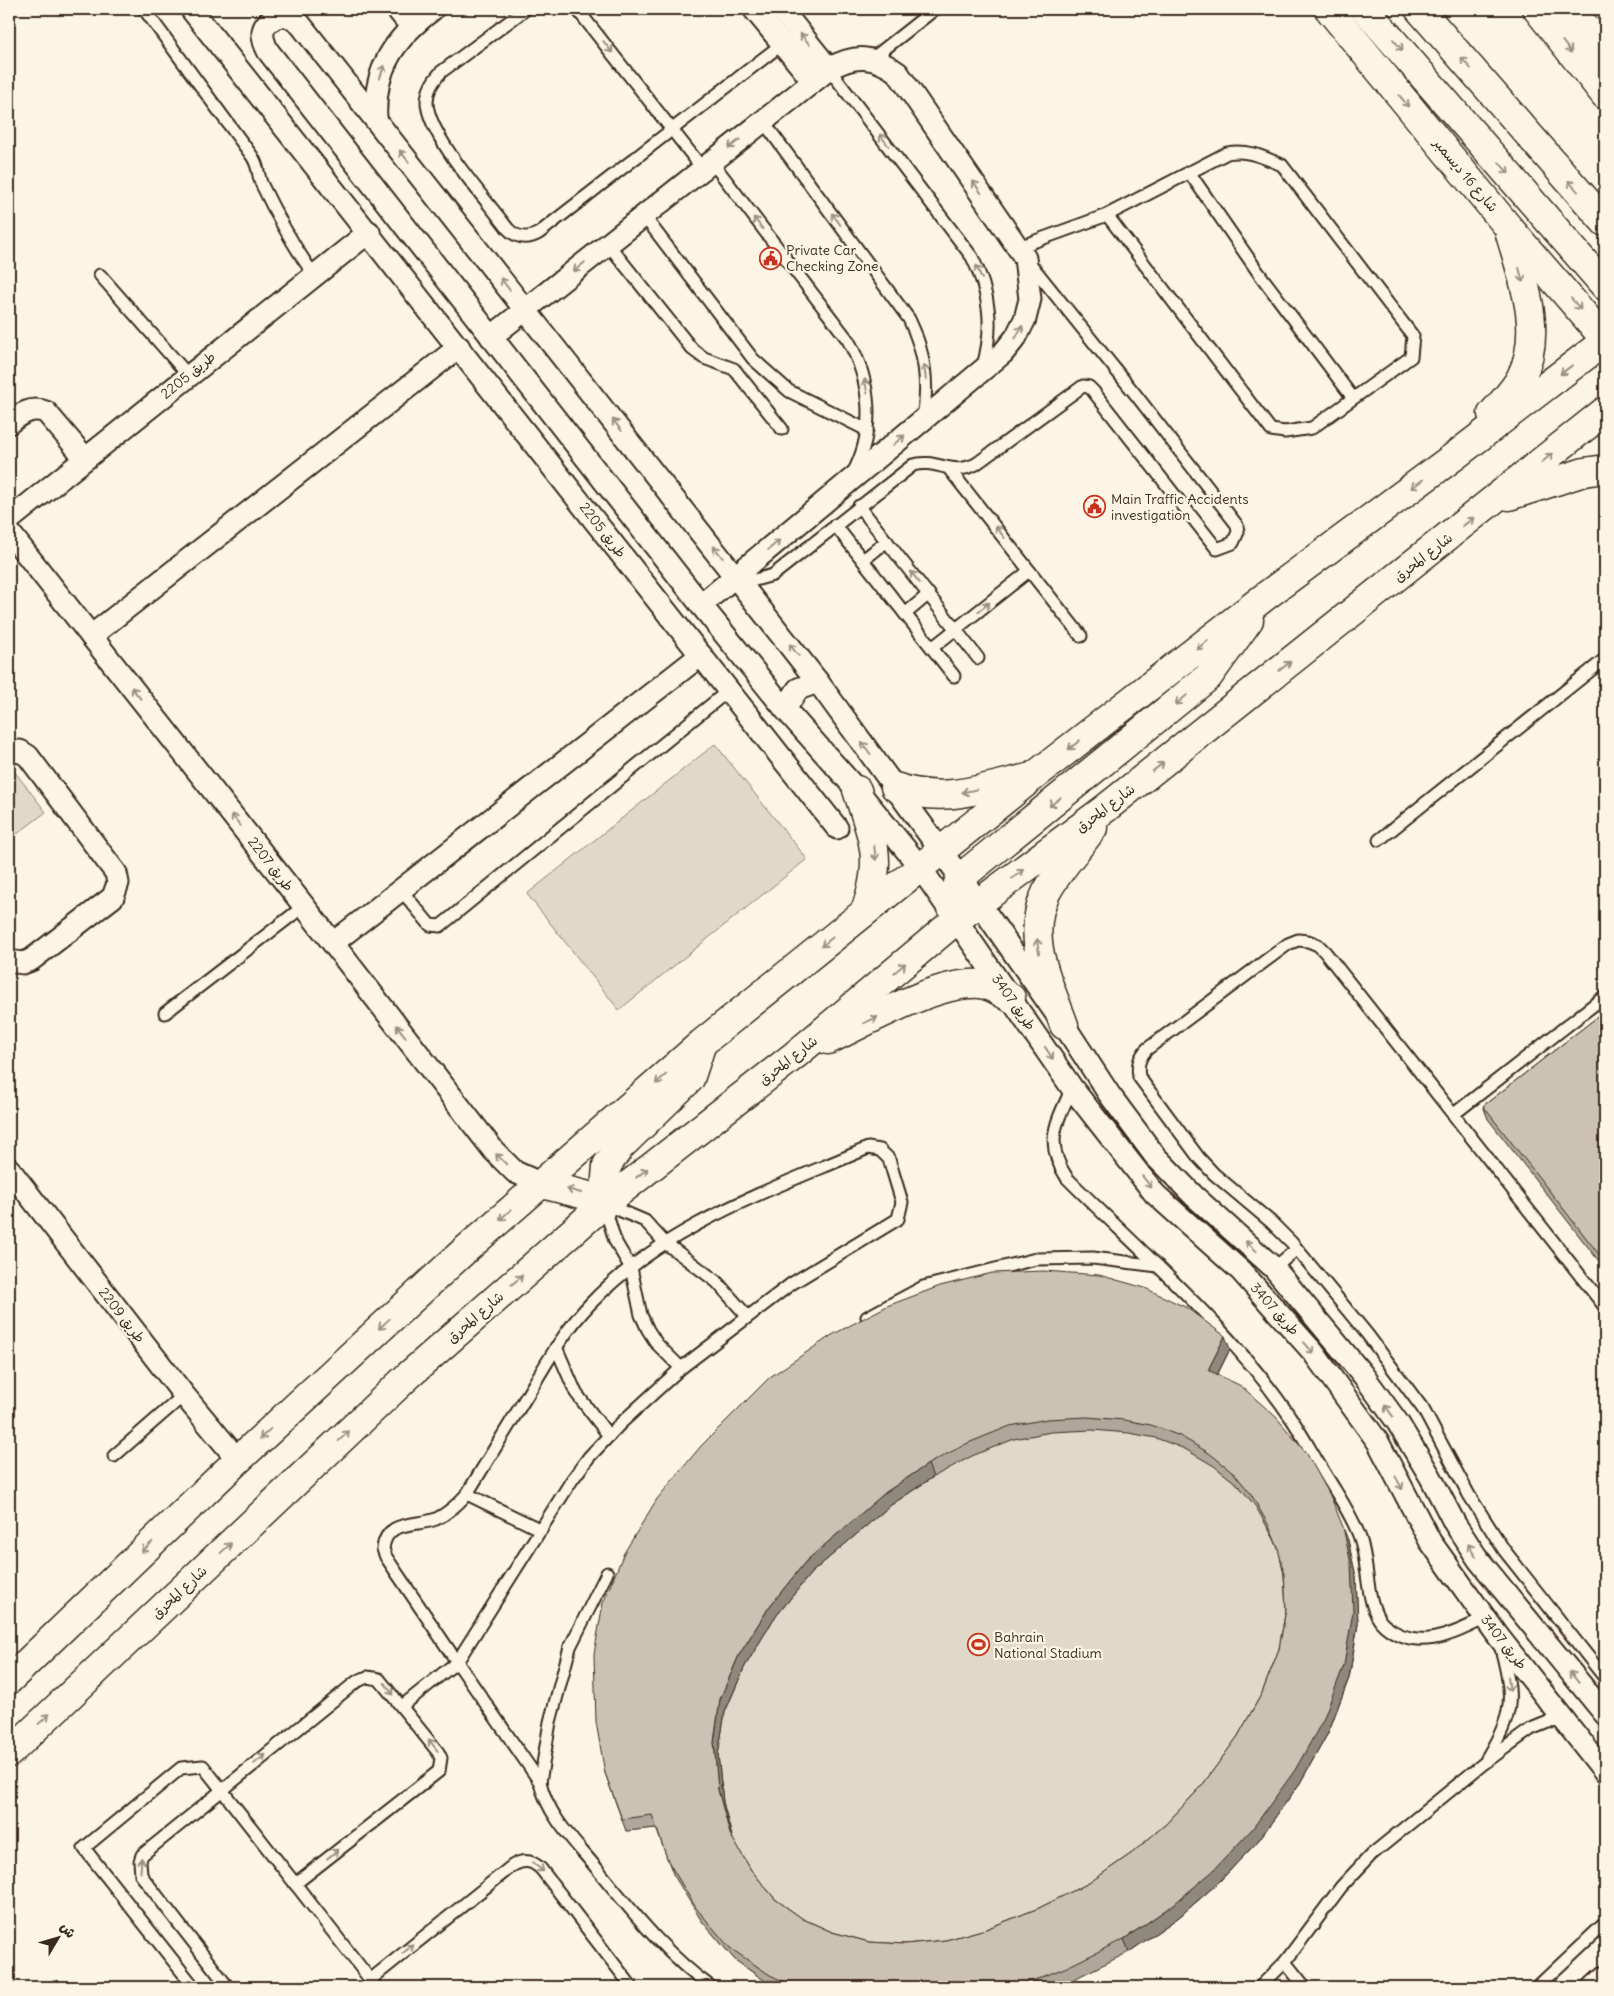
<svg xmlns="http://www.w3.org/2000/svg" width="1614" height="1996" viewBox="0 0 1614 1996" font-family="Delius,'Playpen Sans Arabic',sans-serif">
<style>
.green{fill:#e0d8c8;stroke:#8e8173}
.lines{fill:none;stroke-linecap:round;stroke-linejoin:round}
.lane-casing{stroke:#3b2a1e;stroke-width:15}
.street-casing{stroke:#3b2a1e;stroke-width:25}
.secondary-casing{stroke:#3b2a1e;stroke-width:31}
.lane{stroke:#fcf5e5;stroke-width:11}
.street{stroke:#fcf5e5;stroke-width:21}
.secondary{stroke:#fcf5e5;stroke-width:28}
.wall{fill:#afa79a;stroke:#3b2a1e;fill-rule:evenodd}
.shaded-wall{fill:#8f887d;stroke:#3b2a1e}
.building{fill:#ccc2b3;stroke:#3b2a1e;fill-rule:evenodd}
.oneway{stroke:#9c9082}
.labels{text-anchor:middle;stroke-width:4.5;stroke-linejoin:round;paint-order:stroke}
.street-label{font-size:14px;fill:#3b2a1e;stroke:#fcf5e5}
.poi-label{font-size:14px;fill:#3b2a1e;stroke:#fcf5e5;text-anchor:start}
</style>
<rect width="100%" height="100%" fill="#fcf5e5"/>
<filter id="ink" filterUnits="userSpaceOnUse"><feTurbulence type="fractalNoise" baseFrequency=".02" numOctaves="2"/><feDisplacementMap in="SourceGraphic" scale="10" xChannelSelector="R" yChannelSelector="G"/><feConvolveMatrix kernelMatrix="1 2 1 2 8 2 1 2 1" color-interpolation-filters="sRGB"/></filter>
<g filter="url(#ink)">
<g class="green">
<path d="M 715,744 L 807,859 L 619,1010 L 527,894 Z"/>
<path d="M 11,767 L 46,812 L 9,840 L 9,769 Z"/>
<path d="M 1230,1349 L 1213,1383 L 1358,1624 L 1349,1678 L 1328,1733 L 1300,1783 L 1258,1841 L 1218,1883 L 1179,1917 L 1129,1952 L 1054,1987 L 774,1987 L 735,1960 L 701,1920 L 656,1828 L 626,1831 L 629,1566 Z"/>
</g>
<g class="lines">
<defs>
<g id="lane">
<path d="M 144,9 L 252,156 C 260,168 257,175 262,185 C 277,216 294,247 314,275"/>
<path d="M 526,9 L 441,72 C 433,81 427,90 427,103 C 429,137 486,199 508,229 C 517,238 527,240 539,233 L 782,44"/>
<path d="M 577,9 L 703,169"/>
<path d="M 873,58 L 935,9"/>
<path d="M 829,69 L 972,257 C 990,293 994,327 983,366"/>
<path d="M 763,121 L 909,319 C 925,352 929,383 923,419"/>
<path d="M 712,162 L 848,340 C 871,381 876,430 853,473"/>
<path d="M 1189,172 L 1258,272 L 1353,398"/>
<path d="M 644,216 L 753,359 L 789,391 L 867,430"/>
<path d="M 608,244 L 692,349 L 704,358 L 734,369 L 782,429"/>
<path d="M 1019,247 L 1107,215 L 1227,153 C 1247,149 1263,157 1282,165 L 1413,336 L 1411,357 L 1312,428 L 1285,432 L 1271,430 L 1107,215"/>
<path d="M 100,275 L 188,375"/>
<path d="M 950,470 L 1081,636"/>
<path d="M 859,506 L 978,658"/>
<path d="M 835,525 L 954,676"/>
<path d="M 863,560 L 887,541"/>
<path d="M 738,576 L 755,580 L 773,575 L 913,465 C 937,458 951,477 976,464 L 1083,386 L 1089,387 L 1093,391 L 1217,549 L 1233,543 L 1238,532 L 1237,525 L 1136,395 L 1028,261"/>
<path d="M 905,614 L 929,594"/>
<path d="M 932,648 L 1029,571"/>
<path d="M 1379,840 L 1605,659"/>
<path d="M 401,890 L 430,925 L 440,926 L 444,923 L 729,690"/>
<path d="M 165,1013 L 304,906"/>
<path d="M 1072,1088 C 1057,1122 1043,1142 1067,1178 C 1145,1256 1231,1328 1293,1421 C 1306,1441 1317,1462 1330,1482 C 1341,1500 1353,1518 1360,1538 C 1369,1562 1365,1608 1384,1625 C 1417,1653 1453,1634 1486,1618"/>
<path d="M 1454,1114 L 1605,996"/>
<path d="M 868,1148 L 880,1150 L 889,1159 L 902,1202 L 898,1219 L 791,1284 L 681,1368 L 620,1424 L 589,1457 L 572,1480 L 457,1662 L 386,1557 L 383,1549 C 386,1519 415,1527 436,1519 C 449,1513 458,1504 467,1494 C 488,1460 508,1427 528,1394 C 547,1362 565,1330 590,1304 C 665,1225 771,1190 868,1148 Z"/>
<path d="M 604,1204 L 615,1241 L 631,1268 L 641,1315 L 648,1330 L 657,1344 L 681,1368"/>
<path d="M 605,1204 L 645,1221 L 664,1242 L 717,1282 L 747,1316"/>
<path d="M 1274,1268 L 1297,1249"/>
<path d="M 1605,1307 L 1325,952 L 1318,945 L 1308,941 L 1298,940 L 1288,944 L 1147,1049 C 1139,1058 1137,1065 1139,1077 L 1199,1158 L 1214,1174 L 1271,1222 L 1292,1243 L 1367,1334 L 1423,1409 L 1469,1495 L 1504,1550 L 1605,1678"/>
<path d="M 867,1317 L 923,1287 L 1036,1259 L 1093,1258 L 1158,1266"/>
<path d="M 556,1347 L 576,1393 L 609,1436"/>
<path d="M 114,1456 L 184,1395"/>
<path d="M 467,1494 L 541,1530"/>
<path d="M 402,1706 L 457,1662 L 540,1782 C 548,1817 576,1843 598,1870 C 632,1911 667,1956 711,1987"/>
<path d="M 1487,1758 C 1514,1712 1514,1700 1501,1648"/>
<path d="M 540,1782 L 550,1722 L 570,1647 L 607,1573"/>
<path d="M 1285,1962 L 1305,1987"/>
<path d="M 370,1980 L 512,1866 C 523,1859 532,1860 541,1869 L 632,1987"/>
<path d="M 194,1987 L 84,1848 L 181,1768 L 203,1766 L 376,1987"/>
<path d="M 228,1987 L 141,1875 L 140,1861 L 142,1855 L 356,1682 L 367,1677 L 379,1679 L 438,1752 L 441,1758 L 439,1771 L 295,1884"/>
<path d="M 1260,1987 L 1285,1962 L 1341,1887 L 1371,1855 L 1483,1764 L 1531,1729 L 1548,1722 L 1566,1721"/>
<path d="M 1537,1987 L 1605,1923"/>
</g>
<g id="street">
<path d="M 191,9 L 837,828"/>
<path d="M 397,9 L 411,26"/>
<path d="M 754,9 L 813,81"/>
<path d="M 781,9 L 829,69"/>
<path d="M 376,120 C 373,69 394,39 433,9"/>
<path d="M 491,337 L 829,69 C 854,54 875,55 898,73 L 1025,258 L 1030,299 L 1025,319 L 1016,337 L 1003,353 L 701,605"/>
<path d="M 9,423 C 21,414 31,406 46,412 L 85,458"/>
<path d="M 9,520 L 369,232"/>
<path d="M 9,532 L 304,906 L 494,1151 L 515,1172 L 542,1184"/>
<path d="M 91,636 L 459,347"/>
<path d="M 785,709 L 798,689 L 818,682"/>
<path d="M 9,752 L 20,751 L 28,756 L 116,873 L 118,883 L 113,897 L 31,960 L 23,963 L 9,961"/>
<path d="M 333,943 L 701,655"/>
<path d="M 9,1169 L 184,1395 L 238,1460"/>
<path d="M 1605,1714 L 1478,1559 L 1455,1524 L 1430,1476 L 1398,1423 L 1363,1375 L 1274,1268 L 1194,1196 L 1155,1156 L 1109,1094 L 1064,1025 L 979,903 L 818,682 L 300,24 L 287,15 C 264,19 257,30 268,51 L 701,605 L 785,709 L 857,790 L 920,867 L 1072,1088 L 1155,1194 L 1241,1271 L 1313,1352 L 1378,1442 L 1430,1541 L 1498,1636 L 1605,1772"/>
<path d="M 1594,1987 L 1605,1977"/>
</g>
<g id="secondary">
<path d="M 1329,9 L 1509,228 L 1605,339"/>
<path d="M 1365,9 L 1605,286"/>
<path d="M 1419,9 L 1605,222"/>
<path d="M 1537,9 L 1605,95"/>
<path d="M 1571,9 L 1605,52"/>
<path d="M 1492,414 C 1502,402 1514,391 1521,377 C 1544,332 1523,279 1510,234"/>
<path d="M 1509,496 L 1584,472 L 1605,469"/>
<path d="M 895,787 C 944,804 979,789 1028,778"/>
<path d="M 857,790 C 873,839 884,860 865,911"/>
<path d="M 956,920 L 953,899 L 960,878 L 1208,677 L 1249,620"/>
<path d="M 1064,1025 C 1049,983 1024,938 1046,893 C 1058,870 1078,849 1093,828"/>
<path d="M 828,1040 C 869,1021 937,981 980,984 C 991,985 1002,993 1011,998"/>
<path d="M 542,1184 L 585,1195 L 604,1204"/>
<path d="M 604,1204 L 607,1165 L 620,1147 L 690,1079 L 701,1046"/>
<path d="M 9,1680 L 238,1460 L 463,1252 L 702,1043 L 1034,776 L 1267,595 L 1456,455 L 1605,341"/>
<path d="M 9,1753 L 408,1376 L 604,1204 L 795,1055 L 956,920 L 1106,808 L 1605,411"/>
</g>
</defs>
<use href="#lane" class="lane-casing"/>
<use href="#street" class="street-casing"/>
<use href="#secondary" class="secondary-casing"/>
<use href="#lane" class="lane"/>
<use href="#street" class="street"/>
<use href="#secondary" class="secondary"/>
</g>
<g class="wall">
<path d="M 1605,1011 L 1605,1269 L 1488,1119 L 1483,1106 Z"/>
<path d="M 1230,1349 L 1217,1375 L 1348,1540 L 1356,1577 L 1358,1624 L 1349,1678 L 1328,1733 L 1300,1783 L 1258,1841 L 1218,1883 L 1179,1917 L 1129,1952 L 1072,1980 L 1054,1987 L 774,1987 L 735,1960 L 701,1920 L 673,1874 L 656,1828 L 626,1831 L 605,1773 L 624,1553 ZM 1092,1430 L 1129,1433 L 1156,1438 L 1185,1449 L 1214,1466 L 1238,1485 L 1256,1507 L 1274,1539 L 1279,1551 L 1284,1574 L 1286,1609 L 1279,1649 L 1262,1693 L 1238,1736 L 1201,1787 L 1166,1824 L 1132,1853 L 1089,1883 L 1039,1908 L 986,1929 L 946,1940 L 905,1944 L 869,1942 L 832,1932 L 803,1919 L 775,1899 L 751,1870 L 732,1838 L 723,1802 L 718,1755 L 725,1712 L 744,1668 L 773,1620 L 811,1573 L 891,1505 L 933,1477 L 972,1456 L 1014,1439 L 1051,1432 Z"/>
</g>
<g class="shaded-wall">
<path d="M 1225,1336 L 1230,1349 L 1213,1383 L 1208,1370 Z"/>
<path d="M 928,1464 L 933,1477 L 891,1505 L 811,1573 L 773,1620 L 744,1668 L 725,1712 L 718,1755 L 723,1802 L 735,1847 L 730,1834 L 718,1790 L 714,1742 L 720,1699 L 739,1655 L 769,1607 L 806,1561 L 886,1492 Z"/>
<path d="M 1343,1527 L 1348,1540 L 1356,1577 L 1358,1624 L 1349,1678 L 1328,1733 L 1300,1783 L 1258,1841 L 1218,1883 L 1179,1917 L 1129,1952 L 1124,1939 L 1174,1904 Z"/>
</g>
<g class="building">
<path d="M 1605,1011 L 1605,1262 L 1483,1106 Z"/>
<path d="M 1044,1271 L 1099,1275 L 1145,1288 L 1187,1308 L 1225,1336 L 1208,1370 L 1241,1386 L 1276,1417 L 1307,1454 L 1330,1495 L 1343,1527 L 1351,1564 L 1353,1611 L 1344,1665 L 1323,1720 L 1295,1770 L 1253,1828 L 1213,1871 L 1174,1904 L 1124,1939 L 1067,1967 L 1017,1987 L 796,1987 L 770,1975 L 730,1948 L 696,1908 L 668,1861 L 652,1815 L 622,1819 L 605,1773 L 596,1722 L 594,1654 L 603,1603 L 624,1553 L 657,1499 L 701,1446 L 770,1377 L 832,1335 L 887,1306 L 940,1286 L 992,1273 ZM 1087,1417 L 1124,1420 L 1151,1425 L 1180,1436 L 1209,1453 L 1233,1472 L 1251,1494 L 1269,1526 L 1278,1548 L 1284,1574 L 1286,1609 L 1279,1649 L 1262,1693 L 1238,1736 L 1201,1787 L 1166,1824 L 1132,1853 L 1089,1883 L 1039,1908 L 986,1929 L 946,1940 L 905,1944 L 869,1942 L 832,1932 L 803,1919 L 775,1899 L 751,1870 L 730,1834 L 718,1790 L 714,1742 L 720,1699 L 739,1655 L 769,1607 L 806,1561 L 886,1492 L 928,1464 L 968,1443 L 1010,1426 L 1047,1419 Z"/>
</g>
<defs><path id="oneway-shaft" d="M-6 0H5M1.5-3L5.5 0L1.5 3" fill="none" stroke-width="1.6" stroke-linecap="round" stroke-linejoin="round" transform="scale(1.25)"/></defs>
<g class="oneway">
<use href="#oneway-shaft" transform="translate(805 39) rotate(-129)"/>
<use href="#oneway-shaft" transform="translate(1398 45) rotate(49)"/>
<use href="#oneway-shaft" transform="translate(608 47) rotate(52)"/>
<use href="#oneway-shaft" transform="translate(1567 47) rotate(52)"/>
<use href="#oneway-shaft" transform="translate(1466 63) rotate(-131)"/>
<use href="#oneway-shaft" transform="translate(382 72) rotate(-71)"/>
<use href="#oneway-shaft" transform="translate(1404 101) rotate(50)"/>
<use href="#oneway-shaft" transform="translate(884 140) rotate(-127)"/>
<use href="#oneway-shaft" transform="translate(734 144) rotate(142)"/>
<use href="#oneway-shaft" transform="translate(404 156) rotate(-128)"/>
<use href="#oneway-shaft" transform="translate(1504 168) rotate(49)"/>
<use href="#oneway-shaft" transform="translate(1573 186) rotate(-132)"/>
<use href="#oneway-shaft" transform="translate(977 187) rotate(-125)"/>
<use href="#oneway-shaft" transform="translate(836 219) rotate(-127)"/>
<use href="#oneway-shaft" transform="translate(758 223) rotate(-128)"/>
<use href="#oneway-shaft" transform="translate(579 267) rotate(141)"/>
<use href="#oneway-shaft" transform="translate(979 272) rotate(-113)"/>
<use href="#oneway-shaft" transform="translate(1521 275) rotate(75)"/>
<use href="#oneway-shaft" transform="translate(505 284) rotate(-128)"/>
<use href="#oneway-shaft" transform="translate(1576 304) rotate(49)"/>
<use href="#oneway-shaft" transform="translate(1019 332) rotate(-61)"/>
<use href="#oneway-shaft" transform="translate(1566 370) rotate(142)"/>
<use href="#oneway-shaft" transform="translate(925 372) rotate(-96)"/>
<use href="#oneway-shaft" transform="translate(866 386) rotate(-100)"/>
<use href="#oneway-shaft" transform="translate(617 425) rotate(-128)"/>
<use href="#oneway-shaft" transform="translate(899 440) rotate(-40)"/>
<use href="#oneway-shaft" transform="translate(1547 458) rotate(-39)"/>
<use href="#oneway-shaft" transform="translate(1417 484) rotate(144)"/>
<use href="#oneway-shaft" transform="translate(1468 522) rotate(-38)"/>
<use href="#oneway-shaft" transform="translate(1000 532) rotate(-128)"/>
<use href="#oneway-shaft" transform="translate(774 545) rotate(-40)"/>
<use href="#oneway-shaft" transform="translate(718 552) rotate(-128)"/>
<use href="#oneway-shaft" transform="translate(915 577) rotate(-128)"/>
<use href="#oneway-shaft" transform="translate(984 607) rotate(-38)"/>
<use href="#oneway-shaft" transform="translate(1202 645) rotate(142)"/>
<use href="#oneway-shaft" transform="translate(794 650) rotate(-128)"/>
<use href="#oneway-shaft" transform="translate(1285 666) rotate(-38)"/>
<use href="#oneway-shaft" transform="translate(136 693) rotate(-128)"/>
<use href="#oneway-shaft" transform="translate(1181 700) rotate(140)"/>
<use href="#oneway-shaft" transform="translate(1074 745) rotate(142)"/>
<use href="#oneway-shaft" transform="translate(866 748) rotate(-126)"/>
<use href="#oneway-shaft" transform="translate(1158 767) rotate(-38)"/>
<use href="#oneway-shaft" transform="translate(969 791) rotate(168)"/>
<use href="#oneway-shaft" transform="translate(1055 802) rotate(141)"/>
<use href="#oneway-shaft" transform="translate(236 820) rotate(-128)"/>
<use href="#oneway-shaft" transform="translate(875 853) rotate(84)"/>
<use href="#oneway-shaft" transform="translate(1018 874) rotate(-37)"/>
<use href="#oneway-shaft" transform="translate(827 942) rotate(141)"/>
<use href="#oneway-shaft" transform="translate(1038 946) rotate(-98)"/>
<use href="#oneway-shaft" transform="translate(900 968) rotate(-40)"/>
<use href="#oneway-shaft" transform="translate(871 1020) rotate(-25)"/>
<use href="#oneway-shaft" transform="translate(401 1031) rotate(-128)"/>
<use href="#oneway-shaft" transform="translate(1049 1053) rotate(56)"/>
<use href="#oneway-shaft" transform="translate(661 1079) rotate(139)"/>
<use href="#oneway-shaft" transform="translate(501 1159) rotate(-135)"/>
<use href="#oneway-shaft" transform="translate(642 1173) rotate(-38)"/>
<use href="#oneway-shaft" transform="translate(1147 1182) rotate(52)"/>
<use href="#oneway-shaft" transform="translate(574 1191) rotate(-164)"/>
<use href="#oneway-shaft" transform="translate(505 1215) rotate(139)"/>
<use href="#oneway-shaft" transform="translate(1251 1246) rotate(-137)"/>
<use href="#oneway-shaft" transform="translate(517 1280) rotate(-41)"/>
<use href="#oneway-shaft" transform="translate(384 1324) rotate(137)"/>
<use href="#oneway-shaft" transform="translate(1309 1348) rotate(49)"/>
<use href="#oneway-shaft" transform="translate(1389 1411) rotate(-126)"/>
<use href="#oneway-shaft" transform="translate(265 1434) rotate(137)"/>
<use href="#oneway-shaft" transform="translate(344 1436) rotate(-43)"/>
<use href="#oneway-shaft" transform="translate(1399 1483) rotate(62)"/>
<use href="#oneway-shaft" transform="translate(147 1547) rotate(136)"/>
<use href="#oneway-shaft" transform="translate(226 1548) rotate(-43)"/>
<use href="#oneway-shaft" transform="translate(1472 1550) rotate(-123)"/>
<use href="#oneway-shaft" transform="translate(1574 1677) rotate(-129)"/>
<use href="#oneway-shaft" transform="translate(1509 1684) rotate(83)"/>
<use href="#oneway-shaft" transform="translate(389 1689) rotate(53)"/>
<use href="#oneway-shaft" transform="translate(44 1719) rotate(-43)"/>
<use href="#oneway-shaft" transform="translate(433 1745) rotate(-128)"/>
<use href="#oneway-shaft" transform="translate(260 1759) rotate(-39)"/>
<use href="#oneway-shaft" transform="translate(333 1854) rotate(-38)"/>
<use href="#oneway-shaft" transform="translate(141 1865) rotate(-86)"/>
<use href="#oneway-shaft" transform="translate(538 1867) rotate(39)"/>
<use href="#oneway-shaft" transform="translate(408 1949) rotate(-39)"/>
</g>
</g>
<defs>
<symbol id="civic-ring" viewBox="-11 -11 22 22"><circle r="9.5" fill="#fcf5e5" stroke="#c8321e" stroke-width="1.5"/><path d="M-.6-6.5H3V-4.5H.6V-3L4-1V1h2V6H-6V1h2V-1L-.6-3ZM-1.2 2.5V6h2.4V2.5Z" fill="#c8321e"/></symbol>
<symbol id="stadium-ring" viewBox="-11 -11 22 22"><circle r="9.5" fill="#fcf5e5" stroke="#c8321e" stroke-width="1.5"/><path d="M0-5a6.5 5 0 1 0 0 10a6.5 5 0 1 0 0-10ZM-3.5-1.8h7v3.6h-7Z" fill="#c8321e"/></symbol>
</defs>
<g fill-rule="evenodd">
<use href="#civic-ring" x="758" y="246" width="25" height="25"/>
<use href="#civic-ring" x="1082" y="494" width="25" height="25"/>
<use href="#stadium-ring" x="966" y="1632" width="25" height="25"/>
</g>
<g class="labels">
<g class="street-label">
<text transform="translate(1466 175) rotate(50)" y="5">شارع 16 ديسمبر</text>
<text transform="translate(188 375) rotate(-39)" y="5">طريق 2205</text>
<text transform="translate(603 530) rotate(52)" y="5">طريق 2205</text>
<text transform="translate(1423 557) rotate(-38)" y="5">شارع المحرق</text>
<text transform="translate(1105 808) rotate(-37)" y="5">شارع المحرق</text>
<text transform="translate(271 864) rotate(52)" y="5">طريق 2207</text>
<text transform="translate(1014 1002) rotate(55)" y="5">طريق 3407</text>
<text transform="translate(788 1060) rotate(-38)" y="5">شارع المحرق</text>
<text transform="translate(1275 1309) rotate(48)" y="5">طريق 3407</text>
<text transform="translate(122 1315) rotate(52)" y="5">طريق 2209</text>
<text transform="translate(475 1317) rotate(-41)" y="5">شارع المحرق</text>
<text transform="translate(179 1592) rotate(-43)" y="5">شارع المحرق</text>
<text transform="translate(1504 1642) rotate(52)" y="5">طريق 3407</text>
</g>
<g class="poi-label">
<text x="786" y="255">Private Car<tspan x="786" dy="16">Checking Zone</tspan></text>
<text x="1111" y="504">Main Traffic Accidents<tspan x="1111" dy="16">investigation</tspan></text>
<text x="994" y="1642">Bahrain<tspan x="994" dy="16">National Stadium</tspan></text>
</g>
</g>
<rect width="1614" height="1996" fill="none" stroke="#fcf5e5" stroke-width="30"/>
<rect x="15" y="15" width="1584" height="1966" fill="none" stroke="#3b2a1e" stroke-width="2" filter="url(#ink)"/>
<g transform="translate(58 1938) rotate(52)" stroke="#fcf5e5" stroke-width="4" paint-order="stroke">
<path d="M0-4L9 19L0 12L-9 19Z" fill="#3b2a1e"/>
<text y="-8" font-size="14" font-weight="bold" text-anchor="middle" fill="#3b2a1e">ش</text>
</g>
</svg>
